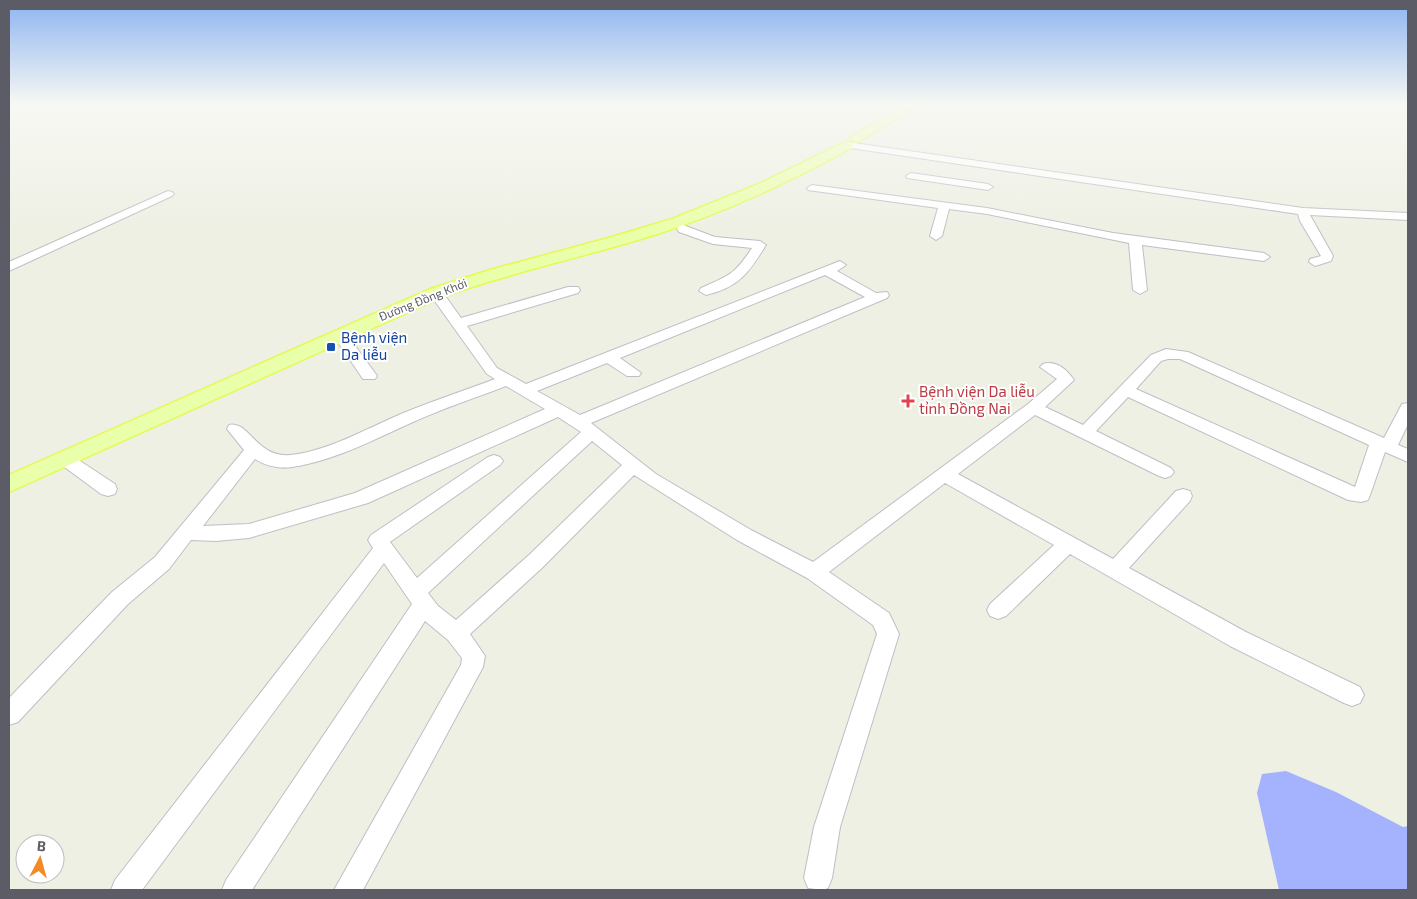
<svg xmlns="http://www.w3.org/2000/svg" width="1417" height="899" viewBox="0 0 1417 899" font-family="'Exo 2',sans-serif">
<style>
.water{fill:#a5b3ff}
.lines{fill:none;stroke-linecap:round;stroke-linejoin:round}
.minor-casing{stroke:#bebec6;stroke-width:2}
.major-casing{stroke:#e4fa53;stroke-width:3}
.minor{fill:#fff;fill-rule:evenodd}
.major{fill:#eaffaa;fill-rule:evenodd}
.transit-dot{fill:#1a4fb4;stroke:#fff;stroke-width:2}
.health-dot{fill:#e0444e;stroke:#fff;stroke-width:2}
.labels{text-anchor:middle;stroke-width:4;stroke-linejoin:round;paint-order:stroke}
.far-street-label{font-size:12px;fill:#5c5c66;stroke:#fff}
.transit-label{font-size:15px;fill:#164399;stroke:#fff;text-anchor:start}
.health-label{font-size:15px;fill:#be3a42;stroke:#fff;text-anchor:start}
</style>
<rect width="100%" height="100%" fill="#eef0e4"/>
<path class="water" d="M 1286,771 L 1336,792 L 1403,827 L 1408,826 L 1408,890 L 1279,890 L 1257,793 L 1262,774 Z"/>
<g class="lines">
<defs>
<g id="minor">
<path d="M 847,142 L 1303,208 L 1408,213 L 1408,220 L 1310,215 L 1333,256 L 1331,261 L 1315,266 L 1309,262 L 1310,259 L 1321,256 L 1300,221 L 1298,214 L 844,147 L 844,143 Z"/>
<path d="M 911,173 L 988,184 L 993,187 L 988,190 L 907,178 L 906,176 Z"/>
<path d="M 812,185 L 987,208 L 1113,233 L 1264,253 L 1270,257 L 1264,261 L 1142,245 L 1147,290 L 1140,294 L 1133,290 L 1129,243 L 987,214 L 949,209 L 942,236 L 936,240 L 930,236 L 938,208 L 808,190 L 807,188 Z"/>
<path d="M 168,191 L 172,192 L 174,194 L 172,196 L 9,271 L 9,262 Z"/>
<path d="M 683,225 L 715,237 L 760,241 L 766,245 C 749,272 740,287 706,295 L 699,291 L 701,288 C 730,275 734,275 752,248 L 713,244 L 679,232 L 677,229 L 679,226 Z"/>
<path d="M 840,261 L 846,265 L 837,271 L 876,293 L 887,292 L 889,295 L 887,298 L 591,423 L 656,474 L 751,530 L 813,562 L 1028,404 L 1057,379 L 1040,367 L 1043,364 C 1056,360 1067,370 1074,380 L 1045,407 L 1083,425 L 1151,355 L 1166,349 L 1188,352 L 1384,438 L 1402,404 L 1408,403 L 1408,424 L 1398,445 L 1408,449 L 1408,462 L 1385,452 L 1370,495 L 1368,500 L 1361,502 L 1348,500 L 1128,397 L 1096,431 L 1171,468 L 1174,472 L 1171,476 L 1165,478 L 1159,476 L 1035,415 L 958,474 L 1113,559 L 1176,491 L 1183,489 L 1190,491 L 1192,496 L 1190,501 L 1129,568 L 1246,632 L 1360,687 L 1364,695 L 1360,703 L 1352,706 L 1344,703 L 1230,646 L 1070,554 L 1006,616 L 998,619 L 990,616 L 987,610 L 990,604 L 1054,545 L 945,483 L 829,572 L 889,613 L 899,634 L 840,827 L 832,878 L 828,888 L 823,890 L 808,888 L 804,878 L 814,827 L 877,634 L 873,625 L 807,578 L 737,540 L 634,475 L 543,567 L 470,634 L 485,656 L 483,667 L 363,890 L 334,890 L 461,665 L 462,658 L 448,640 L 425,621 L 252,890 L 222,890 L 226,880 L 412,604 L 384,563 L 142,890 L 111,890 L 115,880 L 373,548 L 368,540 L 371,535 L 488,457 L 494,455 L 500,457 L 503,461 L 500,465 L 390,542 L 417,578 L 581,432 L 558,417 L 368,503 L 249,538 L 216,541 L 191,540 L 169,569 L 128,604 L 18,722 L 9,725 L 9,698 L 112,592 L 155,557 L 244,450 L 227,429 L 229,425 C 249,420 256,458 290,455 C 326,452 368,428 401,414 C 432,401 463,391 495,379 L 487,374 L 429,293 L 431,290 L 441,290 L 461,318 L 568,287 L 578,287 L 580,290 L 578,293 L 467,326 L 497,368 L 526,384 ZM 825,275 L 865,297 L 580,415 L 537,391 L 607,363 L 627,376 L 639,376 L 641,373 L 620,358 ZM 1168,359 L 1180,359 L 1369,445 L 1355,487 L 1136,389 L 1161,361 ZM 506,386 L 545,409 L 355,493 L 249,524 L 203,526 L 255,459 C 266,466 279,469 292,467 C 334,461 375,439 413,422 C 444,408 475,398 506,386 ZM 592,441 L 622,465 L 529,555 L 456,620 L 438,606 L 428,593 Z"/>
<path d="M 340,331 L 345,332 L 375,373 L 377,376 L 375,379 L 363,379 L 333,335 L 335,332 Z"/>
<path d="M 65,453 L 71,455 L 115,484 L 117,489 L 115,494 L 108,496 L 101,494 L 59,463 L 56,459 L 59,455 Z"/>
</g>
<g id="major">
<path d="M 904,105 L 918,105 L 860,141 L 856,142 L 850,138 Z"/>
<path d="M 847,141 L 853,145 L 851,148 C 788,183 723,213 654,235 C 584,257 512,272 442,297 L 9,492 L 9,475 L 430,289 L 490,270 L 612,237 L 672,219 L 759,184 Z"/>
</g>
</defs>
<use href="#minor" class="minor-casing"/>
<use href="#major" class="major-casing"/>
<use href="#minor" class="minor"/>
<use href="#major" class="major"/>
</g>
<linearGradient id="sky" x2="0" y2="1"><stop stop-color="#8db4f1"/><stop offset="0.45" stop-color="#f7f8f3"/><stop offset="1" stop-color="#f7f8f3" stop-opacity="0"/></linearGradient>
<rect width="1417" height="231" fill="url(#sky)"/>
<rect class="transit-dot" x="326" y="342" width="10" height="10" rx="2.5"/>
<path class="health-dot" d="M905.5 393.5h5v5h5v5h-5v5h-5v-5h-5v-5h5z"/>
<g class="labels">
<g class="far-street-label">
<text transform="translate(423 300) rotate(-22)" y="4">Đường Đồng Khởi</text>
</g>
<g class="transit-label">
<text x="341" y="343">Bệnh viện<tspan x="341" dy="17">Da liễu</tspan></text>
</g>
<g class="health-label">
<text x="919" y="397">Bệnh viện Da liễu<tspan x="919" dy="17">tỉnh Đồng Nai</tspan></text>
</g>
</g>
<rect width="1417" height="899" fill="none" stroke="#5c5c66" stroke-width="20"/>
<g transform="translate(40 859) rotate(6)"><circle r="24" fill="#ffffff" stroke="#bebec2"/>
<path d="M0-4L9 19L0 12L-9 19Z" fill="#f48a26"/>
<text y="-8" font-size="14" font-weight="bold" text-anchor="middle" fill="#5c5c66">B</text>
</g>
</svg>
